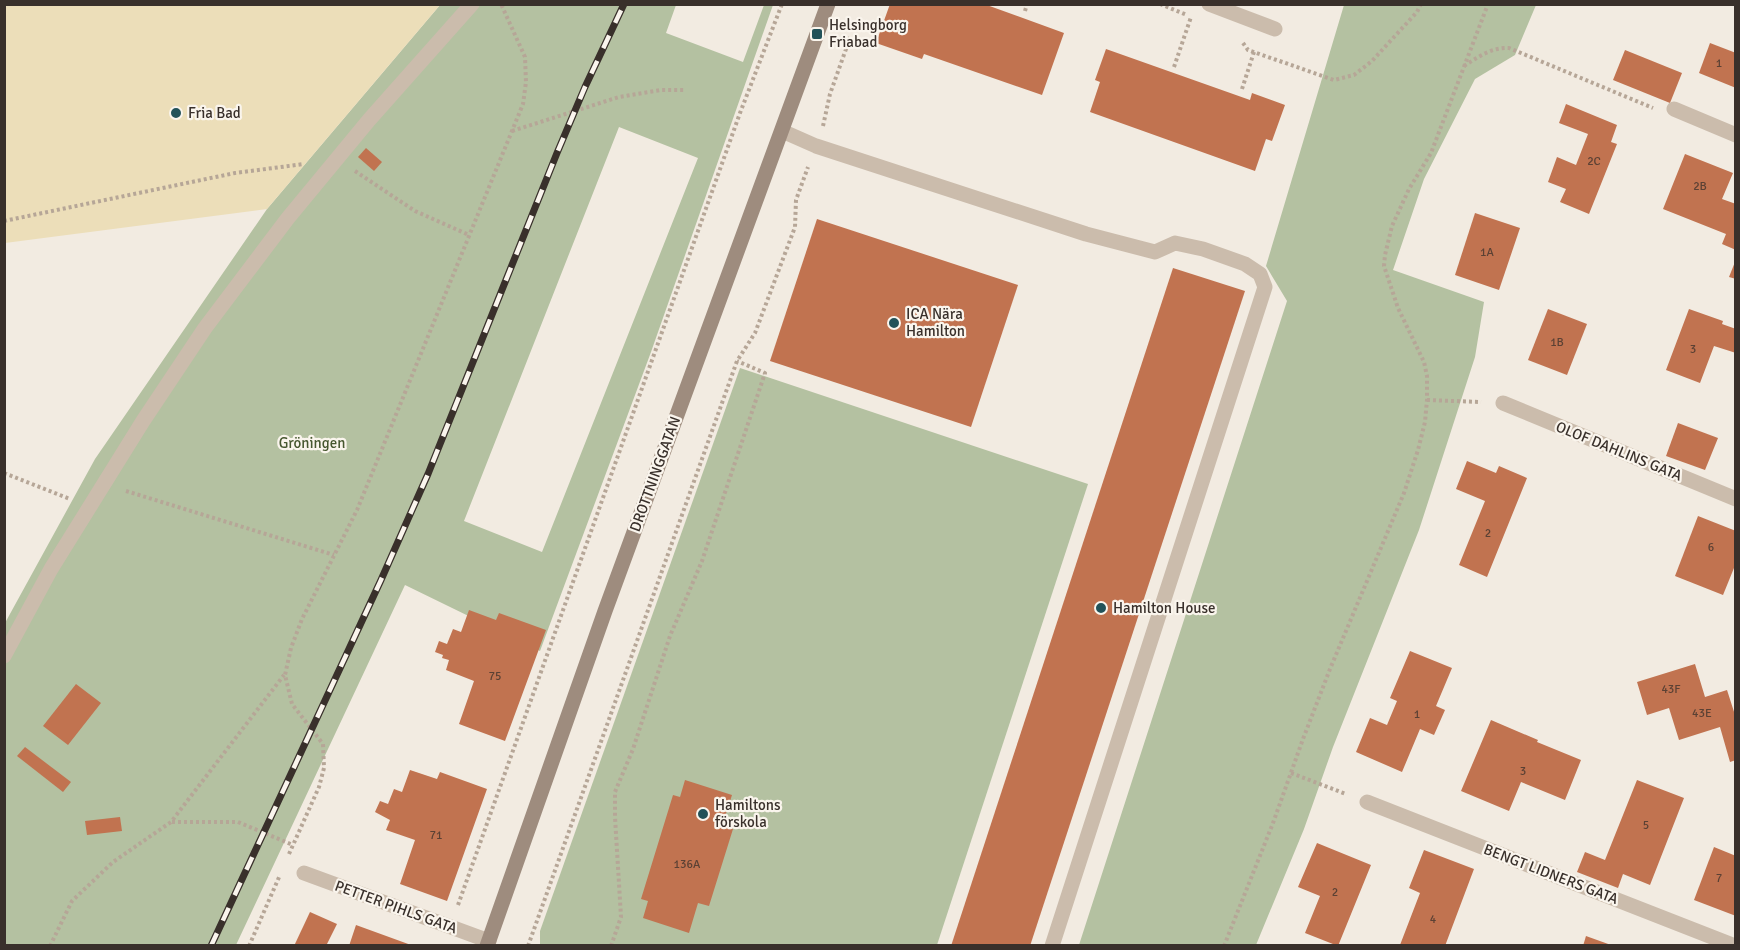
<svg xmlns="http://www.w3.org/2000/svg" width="1740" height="950" viewBox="0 0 1740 950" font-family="Signika,sans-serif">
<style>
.green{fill:#b4c1a1;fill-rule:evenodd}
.sand{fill:#ecdeb9}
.building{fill:#c17350}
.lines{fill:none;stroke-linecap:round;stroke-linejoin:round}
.path{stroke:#b6a697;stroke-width:4;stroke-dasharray:3 3;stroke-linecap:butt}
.lane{stroke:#cbbcac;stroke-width:15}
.street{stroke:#cbbcac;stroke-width:15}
.secondary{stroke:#9e8c7e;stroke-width:15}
.rail-casing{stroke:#39302b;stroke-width:7}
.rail{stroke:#faf5ed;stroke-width:4.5;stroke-dasharray:14;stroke-linecap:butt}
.poi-dot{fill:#225259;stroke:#faf5ed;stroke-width:2}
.labels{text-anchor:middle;stroke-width:4.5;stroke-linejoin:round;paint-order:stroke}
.number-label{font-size:12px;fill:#5b4134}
.poi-label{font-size:15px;fill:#39302b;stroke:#faf5ed;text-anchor:start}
.park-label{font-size:15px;fill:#46572f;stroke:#faf5ed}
.street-label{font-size:15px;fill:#39302b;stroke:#faf5ed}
</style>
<rect width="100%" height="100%" fill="#f2ebe1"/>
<g class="green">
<path d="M 440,5 L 676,5 L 666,33 L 743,62 L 764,5 L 773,5 L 651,352 L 540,651 L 405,585 L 236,945 L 5,946 L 5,623 L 95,459 L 267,209 ZM 619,127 L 698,158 L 542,552 L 464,521 Z"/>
<path d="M 1344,5 L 1536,5 L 1515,55 L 1475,79 L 1424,179 L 1393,270 L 1484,302 L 1475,357 L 1419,530 L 1333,747 L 1304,829 L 1256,945 L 1079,945 L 1287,301 L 1266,266 Z"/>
<path d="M 740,368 L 1088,484 L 937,945 L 540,946 L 540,931 Z"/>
</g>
<path class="sand" d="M 4,5 L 5,4 L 440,5 L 267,209 L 5,243 Z"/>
<g class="building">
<path d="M 890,4 L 984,4 L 1064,33 L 1042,95 L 924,54 L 922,59 L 876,43 Z"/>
<path d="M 1710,43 L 1736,53 L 1736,88 L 1699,73 Z"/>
<path d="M 1106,49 L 1250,100 L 1252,93 L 1285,105 L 1272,141 L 1266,139 L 1255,171 L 1090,112 L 1100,82 L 1095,80 Z"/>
<path d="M 1625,50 L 1682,73 L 1670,103 L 1613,80 Z"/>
<path d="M 1566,104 L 1617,125 L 1611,142 L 1617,144 L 1589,214 L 1560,202 L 1566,189 L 1548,182 L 1557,157 L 1576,165 L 1588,134 L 1559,123 Z"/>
<path d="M 366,148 L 382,162 L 374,171 L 358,157 Z"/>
<path d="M 1685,154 L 1733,173 L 1722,199 L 1736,204 L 1736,250 L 1722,244 L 1726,234 L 1663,209 Z"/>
<path d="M 1475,213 L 1520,228 L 1499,290 L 1455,275 Z"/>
<path d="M 817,219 L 1018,285 L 971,427 L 770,361 Z"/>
<path d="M 1735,262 L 1736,262 L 1736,279 L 1729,277 Z"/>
<path d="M 1173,268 L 1245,291 L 1030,946 L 951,946 Z"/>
<path d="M 1548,309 L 1587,324 L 1567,375 L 1528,360 Z"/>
<path d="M 1689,309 L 1723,321 L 1722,324 L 1736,329 L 1736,353 L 1714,346 L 1700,383 L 1666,370 Z"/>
<path d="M 1678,423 L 1718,438 L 1705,470 L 1666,456 Z"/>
<path d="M 1467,461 L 1496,473 L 1499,466 L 1527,478 L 1487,577 L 1459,565 L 1485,501 L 1456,489 Z"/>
<path d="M 1698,516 L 1736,531 L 1736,563 L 1723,595 L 1675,576 Z"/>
<path d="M 469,610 L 496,620 L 499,613 L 546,630 L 505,741 L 459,724 L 474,681 L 446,670 L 449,660 L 442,658 L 443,655 L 435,652 L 439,641 L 447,644 L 453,629 L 461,632 Z"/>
<path d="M 1410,651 L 1452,668 L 1436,706 L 1445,710 L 1434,735 L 1420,729 L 1402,772 L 1356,752 L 1370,718 L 1387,725 L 1397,701 L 1390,698 Z"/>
<path d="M 1695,664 L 1705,697 L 1727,690 L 1736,718 L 1736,760 L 1730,762 L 1720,727 L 1679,740 L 1669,708 L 1647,715 L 1637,682 Z"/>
<path d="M 76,684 L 101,703 L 68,745 L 43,726 Z"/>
<path d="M 1491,720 L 1538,740 L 1537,742 L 1581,760 L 1565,800 L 1521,782 L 1509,811 L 1461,791 Z"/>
<path d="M 25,747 L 71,782 L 63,792 L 17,756 Z"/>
<path d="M 410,770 L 437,779 L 440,772 L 487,789 L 447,901 L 400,884 L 415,840 L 386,830 L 390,820 L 375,812 L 380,801 L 388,804 L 394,789 L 402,792 Z"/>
<path d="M 685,780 L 732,795 L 722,826 L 733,829 L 709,906 L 698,903 L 689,933 L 643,918 L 648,901 L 641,899 L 673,795 L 680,797 Z"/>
<path d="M 1637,780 L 1684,798 L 1650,885 L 1623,874 L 1618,888 L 1577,872 L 1585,852 L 1605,860 Z"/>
<path d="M 120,817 L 122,831 L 87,835 L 85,821 Z"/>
<path d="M 1317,843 L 1371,865 L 1338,946 L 1305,933 L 1320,896 L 1298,887 Z"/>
<path d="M 1714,847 L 1736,856 L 1736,916 L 1694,900 Z"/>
<path d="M 1424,850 L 1474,869 L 1445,946 L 1402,946 L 1400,945 L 1420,893 L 1409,888 Z"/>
<path d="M 310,912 L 337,924 L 326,946 L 294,946 Z"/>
<path d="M 356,925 L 411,945 L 411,946 L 349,946 Z"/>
<path d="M 1586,936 L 1611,945 L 1611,946 L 1583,946 Z"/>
</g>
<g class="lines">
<g class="path">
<path d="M 1160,4 L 1187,15"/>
<path d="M 1025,11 L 1027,4"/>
<path d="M 843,41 L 852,44"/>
<path d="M 1243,43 L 1248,50 L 1334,80 L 1354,75 L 1372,61 L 1417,12 L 1421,4"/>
<path d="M 1464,66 C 1478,57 1492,47 1509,48 L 1653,108"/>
<path d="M 1174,67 L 1191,17"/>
<path d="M 1242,89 L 1254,52"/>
<path d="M 823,126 L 830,94 L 851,35"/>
<path d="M 512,131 L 619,97 L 661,90 L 684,90"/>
<path d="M 355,171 L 415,211 L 469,235"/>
<path d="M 4,221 L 235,173 L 304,164"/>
<path d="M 1427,400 L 1481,402"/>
<path d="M 4,473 L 70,499"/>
<path d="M 126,491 L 334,555"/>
<path d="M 1291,773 L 1346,794"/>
<path d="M 172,822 L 238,822 L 293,845"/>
<path d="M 289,854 L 319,787 L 324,768 L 323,744 L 292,704 L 285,675 L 291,648 L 302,619 L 357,510 L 523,104 L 526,82 L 525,57 L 501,4"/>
<path d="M 458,905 L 740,113 L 782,4"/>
<path d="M 50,946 L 72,901 L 113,862 L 171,822 L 284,675"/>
<path d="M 249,946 L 280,875"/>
<path d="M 528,946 L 737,361 L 755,333 L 795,227 L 796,200 L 808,167"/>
<path d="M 611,946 L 621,917 L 615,817 L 615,792 L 633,749 L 670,636 L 702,561 L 765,373 L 737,361"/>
<path d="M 1224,946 L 1273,823 L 1303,739 L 1330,669 L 1404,493 L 1418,450 L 1425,422 L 1427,400 L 1427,376 L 1424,362 L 1398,308 L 1384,266 L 1385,255 L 1392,226 L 1409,189 L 1431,153 L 1488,4"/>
</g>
<path class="lane" d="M 782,131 L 816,146 L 1086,234 L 1155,252 L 1175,243 L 1203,249 L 1245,264 L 1260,274 L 1265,287 L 1052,946"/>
<g class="street">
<path d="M 1209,4 L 1275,29"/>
<path d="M 1674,109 L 1736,135"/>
<path d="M 1503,403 L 1736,499"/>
<path d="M 4,656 L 51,569 L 143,421 L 205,328 L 288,218 L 369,120 L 472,4"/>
<path d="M 1367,802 L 1735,946"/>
<path d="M 304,873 L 489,941"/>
</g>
<path class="secondary" d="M 487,946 L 605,611 L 828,4"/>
<defs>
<path id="rail" d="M 211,946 L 381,580 L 428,474 L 557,153 L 585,87 L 624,4"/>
</defs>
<use href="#rail" class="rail-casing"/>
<use href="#rail" class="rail"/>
</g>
<g class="poi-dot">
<rect x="811" y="28" width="12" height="12" rx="3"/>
<circle cx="176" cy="113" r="6"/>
<circle cx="894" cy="323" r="6"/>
<circle cx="1101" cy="608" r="6"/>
<circle cx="703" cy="814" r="6"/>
</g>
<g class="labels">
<g class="number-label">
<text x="1719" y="67">1</text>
<text x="1594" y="165">2C</text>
<text x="1700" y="190">2B</text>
<text x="1487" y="256">1A</text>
<text x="1557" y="346">1B</text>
<text x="1693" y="353">3</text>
<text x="1488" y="537">2</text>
<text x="1711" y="551">6</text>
<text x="495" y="680">75</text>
<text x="1671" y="693">43F</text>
<text x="1702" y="717">43E</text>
<text x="1417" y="718">1</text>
<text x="1523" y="775">3</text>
<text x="1646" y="829">5</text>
<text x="436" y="839">71</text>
<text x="687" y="868">136A</text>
<text x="1719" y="882">7</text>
<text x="1335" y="896">2</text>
<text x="1433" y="923">4</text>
</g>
<g class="poi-label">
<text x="829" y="30">Helsingborg<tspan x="829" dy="17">Friabad</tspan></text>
<text x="188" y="118">Fria Bad</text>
<text x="906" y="319">ICA Nära<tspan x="906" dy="17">Hamilton</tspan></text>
<text x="1113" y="613">Hamilton House</text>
<text x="715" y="810">Hamiltons<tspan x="715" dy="17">förskola</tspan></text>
</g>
<g class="park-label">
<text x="312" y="448">Gröningen</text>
</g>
<g class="street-label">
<text transform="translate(1619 451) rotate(22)" y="5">OLOF DAHLINS GATA</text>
<text transform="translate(655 474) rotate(-70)" y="5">DROTTNINGGATAN</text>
<text transform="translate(1551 874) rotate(21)" y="5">BENGT LIDNERS GATA</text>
<text transform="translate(396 907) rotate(20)" y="5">PETTER PIHLS GATA</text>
</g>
</g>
<rect width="1740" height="950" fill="none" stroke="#39302b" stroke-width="12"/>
</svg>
